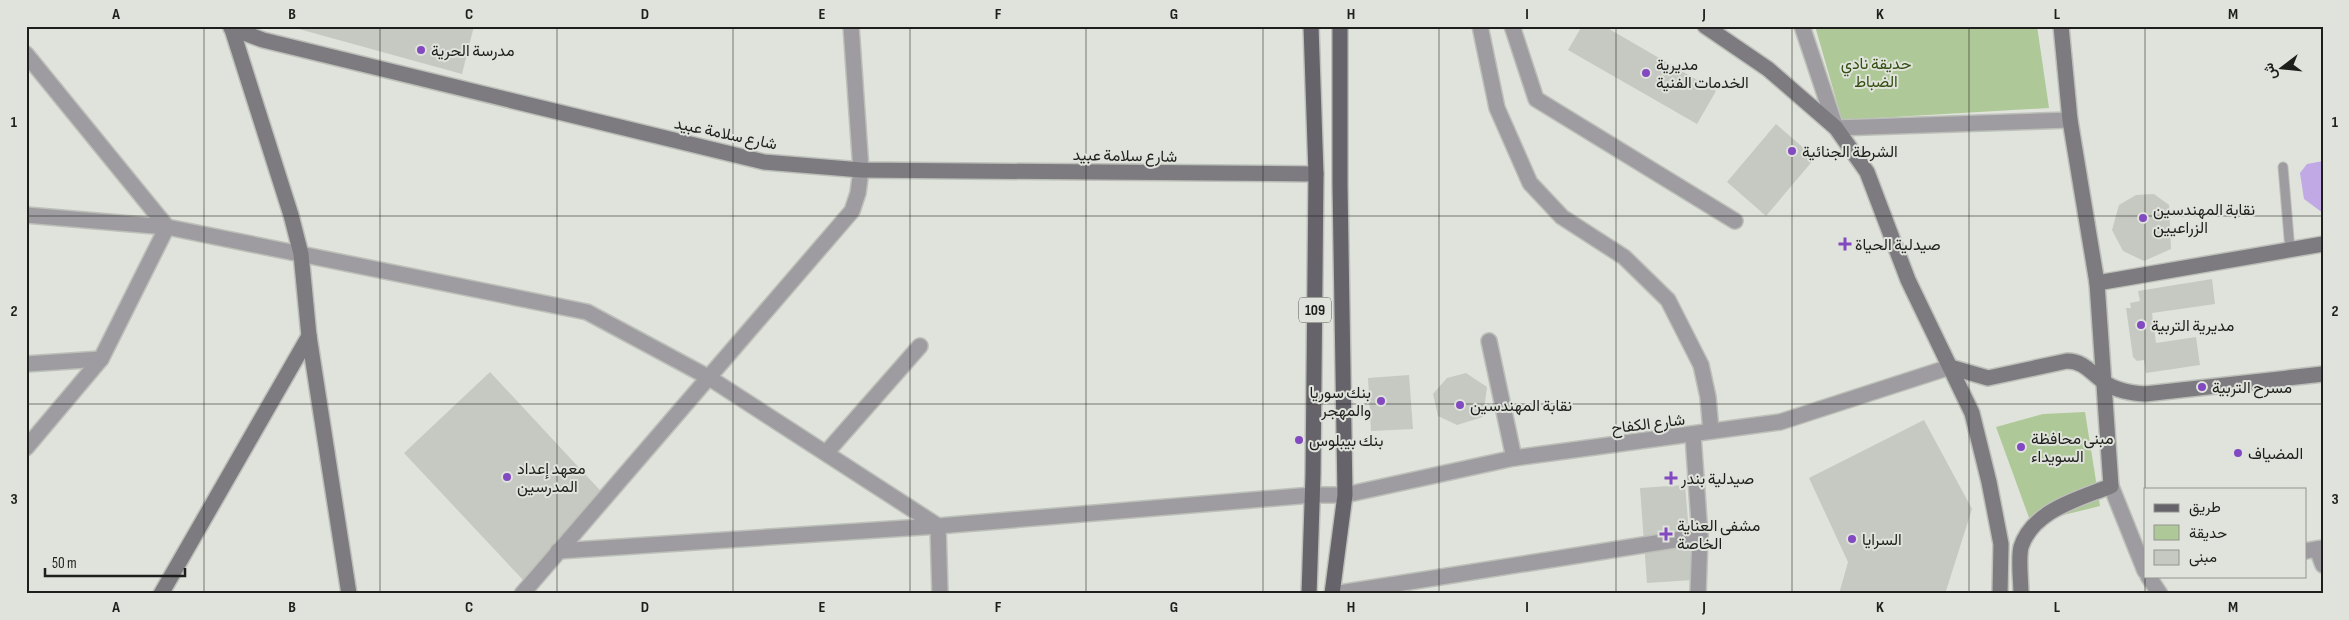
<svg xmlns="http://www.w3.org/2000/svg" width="2349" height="620" viewBox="0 0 2349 620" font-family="'Sofia Sans Condensed',Vazirmatn,sans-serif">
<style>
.green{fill:#aec897}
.water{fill:#c0a9e4}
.building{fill:#c5c9c1}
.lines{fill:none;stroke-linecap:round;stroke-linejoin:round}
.lane-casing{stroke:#bcc0b9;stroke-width:11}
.street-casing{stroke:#bcc0b9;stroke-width:18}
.secondary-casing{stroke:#bcc0b9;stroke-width:18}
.primary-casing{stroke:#bcc0b9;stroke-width:18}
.lane{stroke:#9e9ca0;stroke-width:9}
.street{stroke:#9e9ca0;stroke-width:15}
.secondary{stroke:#7d7b80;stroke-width:15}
.primary{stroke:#66636a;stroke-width:15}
.grid{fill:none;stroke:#1e1f1c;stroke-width:1;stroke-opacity:0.55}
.poi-dot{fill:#8249c0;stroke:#dfe3db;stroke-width:2}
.labels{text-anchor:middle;stroke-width:4;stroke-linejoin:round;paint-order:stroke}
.shield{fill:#dfe3db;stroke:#585a55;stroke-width:1}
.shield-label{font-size:15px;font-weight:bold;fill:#1e1f1c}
.poi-label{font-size:16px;fill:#1e1f1c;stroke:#dfe3db;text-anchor:start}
.park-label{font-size:16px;fill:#334e10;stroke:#dfe3db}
.street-label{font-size:16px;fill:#1e1f1c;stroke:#dfe3db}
.neatline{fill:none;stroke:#1e1f1c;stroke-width:2}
.grid-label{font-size:16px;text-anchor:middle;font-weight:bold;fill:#1e1f1c}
</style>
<rect width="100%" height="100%" fill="#dfe3db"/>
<g class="green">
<path d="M 1815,26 L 2037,26 L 2049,108 L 1842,120 Z"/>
<path d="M 2085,412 L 2100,506 L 2031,523 L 1996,427 L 2043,414 Z"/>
</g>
<path class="water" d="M 2323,161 L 2323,213 L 2304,199 L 2300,173 L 2307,164 Z"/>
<g class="building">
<path d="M 288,26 L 474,26 L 462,74 Z"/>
<path d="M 1582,26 L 1604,26 L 1716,91 L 1697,124 L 1568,50 Z"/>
<path d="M 1776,124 L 1815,158 L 1766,216 L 1727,182 Z"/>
<path d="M 2154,194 L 2169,205 L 2171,249 L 2144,261 L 2123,251 L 2112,230 L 2119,205 L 2136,195 Z"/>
<path d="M 2212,279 L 2215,304 L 2152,313 L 2156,343 L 2196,337 L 2200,365 L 2146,373 L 2144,360 L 2137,361 L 2133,357 L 2126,308 L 2131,308 L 2130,303 L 2140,301 L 2138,291 Z"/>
<path d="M 490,372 L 610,501 L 524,581 L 404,453 Z"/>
<path d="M 1466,373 L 1487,387 L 1483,417 L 1457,425 L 1438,416 L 1433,394 L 1447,378 Z"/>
<path d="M 1409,375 L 1413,429 L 1371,431 L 1368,378 Z"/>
<path d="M 1924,420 L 1972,509 L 1945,594 L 1839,594 L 1848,562 L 1809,478 Z"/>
<path d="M 1685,485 L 1693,580 L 1647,583 L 1640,488 Z"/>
</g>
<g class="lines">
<defs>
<path id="lane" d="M 2283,167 L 2290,250"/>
<g id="street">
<path d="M 1480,26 L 1497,108 L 1530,183 L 1562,217 L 1624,257 L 1668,300 L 1701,365 L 1708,397 L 1711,431"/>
<path d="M 1512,26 L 1536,99 L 1735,221"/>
<path d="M 1802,26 L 1836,128 L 2070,120"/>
<path d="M 26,54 L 167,227 L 101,359 L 26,448"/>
<path d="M 26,215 L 167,227 L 587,312 L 708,377 L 938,526 L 940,594"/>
<path d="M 1489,341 L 1514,458"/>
<path d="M 26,364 L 101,359"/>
<path d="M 1693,435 L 1700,536 L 1698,594"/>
<path d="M 826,453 L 920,346"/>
<path d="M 2111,486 L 2145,571"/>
<path d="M 2317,549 L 2323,565"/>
<path d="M 558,551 L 938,526 L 1312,495 L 1345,495 L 1514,458 L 1780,422 L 1950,367"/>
<path d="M 2305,551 L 2323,548"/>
<path d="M 2148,576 L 2160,594"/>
<path d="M 522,594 L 852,211 L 858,193 L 861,170 L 851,26"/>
<path d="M 1333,594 L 1700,536"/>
</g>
<g id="secondary">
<path d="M 231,26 L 291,215 L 301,254 L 309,336 L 349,594"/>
<path d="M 1705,26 L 1768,69 L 1836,128 L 1867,172 L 1908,280 L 1972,413 L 1989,482 L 2001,544 L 2000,594"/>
<path d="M 231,28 L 263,40 L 764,162 L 861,170 L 1316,174"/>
<path d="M 2097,283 L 2323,244"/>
<path d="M 1950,367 L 1988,378 L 2067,361 C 2084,361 2091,373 2104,382 C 2116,391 2131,393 2145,394 L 2323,374"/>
<path d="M 161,594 L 309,336"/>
<path d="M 2021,594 C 2021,580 2018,560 2021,547 C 2033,510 2079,499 2111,486 L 2097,283 L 2070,120 L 2061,26"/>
</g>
<g id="primary">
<path d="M 1309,594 L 1313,475 L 1316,174 L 1311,26"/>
<path d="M 1332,594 L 1345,495 L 1340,185 L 1340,26"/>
</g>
</defs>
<use href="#lane" class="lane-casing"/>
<use href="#street" class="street-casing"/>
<use href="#secondary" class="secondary-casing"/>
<use href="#primary" class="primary-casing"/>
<use href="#lane" class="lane"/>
<use href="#street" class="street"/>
<use href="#secondary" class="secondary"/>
<use href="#primary" class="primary"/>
</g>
<path class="grid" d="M 204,26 L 204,594M 380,26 L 380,594M 557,26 L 557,594M 733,26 L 733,594M 910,26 L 910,594M 1086,26 L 1086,594M 1263,26 L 1263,594M 1439,26 L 1439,594M 1616,26 L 1616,594M 1792,26 L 1792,594M 1969,26 L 1969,594M 2145,26 L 2145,594M 26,216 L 2323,216M 26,404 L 2323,404"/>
<g class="poi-dot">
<circle cx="421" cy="50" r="5"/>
<circle cx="1646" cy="73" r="5"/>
<circle cx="1792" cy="151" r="5"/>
<circle cx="2143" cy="218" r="5"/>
<path d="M1842.5 236.5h5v5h5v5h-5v5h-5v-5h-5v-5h5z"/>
<circle cx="2141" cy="325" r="5"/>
<circle cx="2202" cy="387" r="5"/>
<circle cx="1381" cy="401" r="5"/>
<circle cx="1460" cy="405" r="5"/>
<circle cx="1299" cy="440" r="5"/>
<circle cx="2021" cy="447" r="5"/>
<circle cx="2238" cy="453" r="5"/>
<circle cx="507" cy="477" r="5"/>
<path d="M1668.5 470.5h5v5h5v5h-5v5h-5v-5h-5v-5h5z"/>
<path d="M1663.5 526.5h5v5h5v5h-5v5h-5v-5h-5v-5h5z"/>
<circle cx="1852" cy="539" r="5"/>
</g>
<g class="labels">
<rect class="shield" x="1299" y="297.5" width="32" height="25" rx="4"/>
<g class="shield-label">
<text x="1315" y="315">109</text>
</g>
<g class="poi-label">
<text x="431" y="56">مدرسة الحرية</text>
<text x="1656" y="70">مديرية<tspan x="1656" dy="18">الخدمات الفنية</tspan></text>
<text x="1802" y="157">الشرطة الجنائية</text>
<text x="2153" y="215">نقابة المهندسين<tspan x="2153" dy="18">الزراعيين</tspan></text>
<text x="1855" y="250">صيدلية الحياة</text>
<text x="2151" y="331">مديرية التربية</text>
<text x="2212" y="393">مسرح التربية</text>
<text x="1371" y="398" text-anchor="end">بنك سوريا<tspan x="1371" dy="18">والمهجر</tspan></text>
<text x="1470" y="411">نقابة المهندسين</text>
<text x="2031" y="444">مبنى محافظة<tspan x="2031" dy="18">السويداء</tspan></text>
<text x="1309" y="446">بنك بيبلوس</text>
<text x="2248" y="459">المضياف</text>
<text x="517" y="474">معهد إعداد<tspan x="517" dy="18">المدرسين</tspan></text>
<text x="1681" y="484">صيدلية بندر</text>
<text x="1677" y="531">مشفى العناية<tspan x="1677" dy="18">الخاصة</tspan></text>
<text x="1862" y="545">السرايا</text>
</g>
<g class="park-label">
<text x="1876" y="69">حديقة نادي<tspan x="1876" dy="18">الضباط</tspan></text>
</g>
<g class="street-label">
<text transform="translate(726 133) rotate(12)" y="6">شارع سلامة عبيد</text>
<text transform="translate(1125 155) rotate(1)" y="6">شارع سلامة عبيد</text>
<text transform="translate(1648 423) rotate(-7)" y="6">شارع الكفاح</text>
</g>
</g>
<rect width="2349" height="620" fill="none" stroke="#dfe3db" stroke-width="55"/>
<rect x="2144" y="488" width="162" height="90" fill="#dfe3db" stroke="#92958f"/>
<rect x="2154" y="504" width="25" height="8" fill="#66636a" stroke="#92958f"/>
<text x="2189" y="512" font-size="15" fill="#1e1f1c">طريق</text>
<rect x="2154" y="525" width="25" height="15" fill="#aec897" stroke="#92958f"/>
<text x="2189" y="538" font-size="15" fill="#1e1f1c">حديقة</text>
<rect x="2154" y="550" width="25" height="15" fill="#c5c9c1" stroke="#92958f"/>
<text x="2189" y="562" font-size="15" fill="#1e1f1c">مبنى</text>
<g transform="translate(2282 68) rotate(254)" stroke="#dfe3db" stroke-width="4" paint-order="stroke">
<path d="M0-4L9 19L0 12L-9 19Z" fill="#1e1f1c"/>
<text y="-8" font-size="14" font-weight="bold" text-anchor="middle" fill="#1e1f1c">ش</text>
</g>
<path d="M45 568v8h140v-8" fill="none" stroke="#1e1f1c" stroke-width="2.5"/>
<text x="52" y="568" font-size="15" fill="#1e1f1c" stroke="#dfe3db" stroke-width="4" paint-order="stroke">50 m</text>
<rect x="28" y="28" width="2294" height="564" class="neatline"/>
<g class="grid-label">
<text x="116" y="19">A</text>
<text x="292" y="19">B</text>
<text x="469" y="19">C</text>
<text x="645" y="19">D</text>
<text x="822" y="19">E</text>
<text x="998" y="19">F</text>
<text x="1174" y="19">G</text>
<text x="1351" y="19">H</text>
<text x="1527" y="19">I</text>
<text x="1704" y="19">J</text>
<text x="1880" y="19">K</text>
<text x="2057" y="19">L</text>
<text x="2233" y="19">M</text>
<text x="14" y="127">1</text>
<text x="2335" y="127">1</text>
<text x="14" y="316">2</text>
<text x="2335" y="316">2</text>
<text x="14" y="504">3</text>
<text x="2335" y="504">3</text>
<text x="116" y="612">A</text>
<text x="292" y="612">B</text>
<text x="469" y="612">C</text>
<text x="645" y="612">D</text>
<text x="822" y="612">E</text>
<text x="998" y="612">F</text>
<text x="1174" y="612">G</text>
<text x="1351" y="612">H</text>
<text x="1527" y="612">I</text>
<text x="1704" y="612">J</text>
<text x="1880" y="612">K</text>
<text x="2057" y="612">L</text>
<text x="2233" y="612">M</text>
</g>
</svg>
